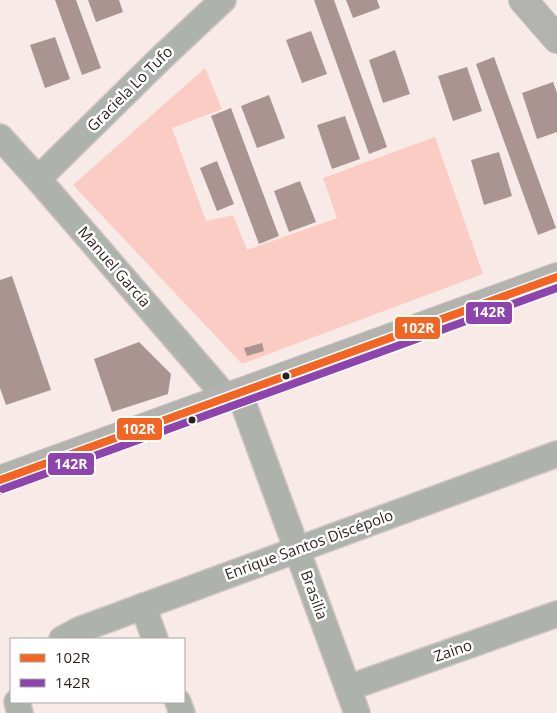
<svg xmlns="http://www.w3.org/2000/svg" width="557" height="713" viewBox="0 0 557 713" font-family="'Open Sans',sans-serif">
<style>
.green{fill:#faccc3}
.building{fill:#a99491}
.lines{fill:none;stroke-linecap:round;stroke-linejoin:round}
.minor-casing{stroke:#d2c6c4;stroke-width:28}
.major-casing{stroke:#d2c6c4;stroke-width:30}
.minor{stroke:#aeb2ad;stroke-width:25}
.major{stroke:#b2b3af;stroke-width:28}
.bus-1-casing{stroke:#fff;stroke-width:11}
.bus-2-casing{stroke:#fff;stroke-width:11}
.bus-1{stroke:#f26522;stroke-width:8}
.bus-2{stroke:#8e44ad;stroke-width:8}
.bus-dot{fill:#2d1f1c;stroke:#fff;stroke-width:2}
.labels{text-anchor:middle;stroke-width:5;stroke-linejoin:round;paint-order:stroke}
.street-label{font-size:15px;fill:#2d1f1c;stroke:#fff}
.line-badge{stroke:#fff;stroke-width:2}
.badge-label{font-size:14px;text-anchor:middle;font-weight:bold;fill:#fff}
</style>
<rect width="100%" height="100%" fill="#f8eae7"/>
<path class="green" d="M 205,68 L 222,109 L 172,128 L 206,221 L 233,215 L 247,250 L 337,218 L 323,178 L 435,137 L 483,274 L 242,364 L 73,185 Z"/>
<g class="building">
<path d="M 55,0 L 76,0 L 101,68 L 82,75 Z"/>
<path d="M 88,0 L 119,0 L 123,12 L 96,22 Z"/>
<path d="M 314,0 L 334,0 L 387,147 L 369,154 Z"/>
<path d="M 346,0 L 377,0 L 380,8 L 353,18 Z"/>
<path d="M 311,31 L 327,74 L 302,83 L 286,40 Z"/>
<path d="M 55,37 L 70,79 L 45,88 L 30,45 Z"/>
<path d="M 395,50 L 410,94 L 383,103 L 369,60 Z"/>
<path d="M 494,57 L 556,228 L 538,235 L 476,64 Z"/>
<path d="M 467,67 L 482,111 L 453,121 L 438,76 Z"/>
<path d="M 553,82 L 557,93 L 557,132 L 537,139 L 522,93 Z"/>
<path d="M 269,95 L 285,138 L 257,148 L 241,106 Z"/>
<path d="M 231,108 L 279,236 L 259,244 L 211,116 Z"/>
<path d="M 345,116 L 360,159 L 332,169 L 317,125 Z"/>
<path d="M 499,152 L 512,196 L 484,205 L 471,160 Z"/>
<path d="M 217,161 L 234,204 L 217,211 L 200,168 Z"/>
<path d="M 300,181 L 316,222 L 289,232 L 274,191 Z"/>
<path d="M 12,276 L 51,390 L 6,405 L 0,388 L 0,280 Z"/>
<path d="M 139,342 L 171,374 L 168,394 L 112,412 L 94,359 Z"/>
<path d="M 262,343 L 264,351 L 247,356 L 244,348 Z"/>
</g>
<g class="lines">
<defs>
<g id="minor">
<path d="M 0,137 L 38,179 L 226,397"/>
<path d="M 38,179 L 160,59 L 223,0"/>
<path d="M 239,392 L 357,713"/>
<path d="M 143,606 L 155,639"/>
<path d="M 62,639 L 79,630 L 557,454"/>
<path d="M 348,688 L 557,614"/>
<path d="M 17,702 L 20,713"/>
<path d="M 178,702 L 182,713"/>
</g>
<g id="major">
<path d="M 523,0 L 557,39"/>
<path d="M 0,480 L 557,277"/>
</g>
</defs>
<use href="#minor" class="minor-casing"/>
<use href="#major" class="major-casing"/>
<use href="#minor" class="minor"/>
<use href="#major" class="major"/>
<defs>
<path id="bus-1" d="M 0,480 L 557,277"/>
<path id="bus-2" d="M 3,489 L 557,288"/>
</defs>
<use href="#bus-1" class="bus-1-casing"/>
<use href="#bus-2" class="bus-2-casing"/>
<use href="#bus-1" class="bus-1"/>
<use href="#bus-2" class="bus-2"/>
</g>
<g class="bus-dot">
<circle cx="286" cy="376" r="4.5"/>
<circle cx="192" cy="420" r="4.5"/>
</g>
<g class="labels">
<g class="street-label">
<text transform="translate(130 89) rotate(-45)" y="5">Graciela Lo Tufo</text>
<text transform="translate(114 267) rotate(49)" y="5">Manuel García</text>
<text transform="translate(309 545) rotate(-20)" y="5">Enrique Santos Discépolo</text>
<text transform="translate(314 595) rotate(70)" y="5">Brasilia</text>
<text transform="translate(453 651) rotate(-19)" y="5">Zaino</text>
</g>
</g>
<g class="line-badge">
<rect x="465" y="301" width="48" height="24" rx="5" fill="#8e44ad"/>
<rect x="394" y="316" width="47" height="24" rx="5" fill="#f26522"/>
<rect x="116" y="417" width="47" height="24" rx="5" fill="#f26522"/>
<rect x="47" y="452" width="48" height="24" rx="5" fill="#8e44ad"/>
</g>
<g class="badge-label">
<text x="489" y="317">142R</text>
<text x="418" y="333">102R</text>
<text x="139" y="434">102R</text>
<text x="71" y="469">142R</text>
</g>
<rect x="10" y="638" width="175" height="65" fill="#ffffff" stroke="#aba5a4"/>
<rect x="20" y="654" width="25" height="8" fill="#f26522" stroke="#aba5a4"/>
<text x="55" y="663" font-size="15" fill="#2d1f1c">102R</text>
<rect x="20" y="679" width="25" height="8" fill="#8e44ad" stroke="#aba5a4"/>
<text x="55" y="688" font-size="15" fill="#2d1f1c">142R</text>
</svg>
